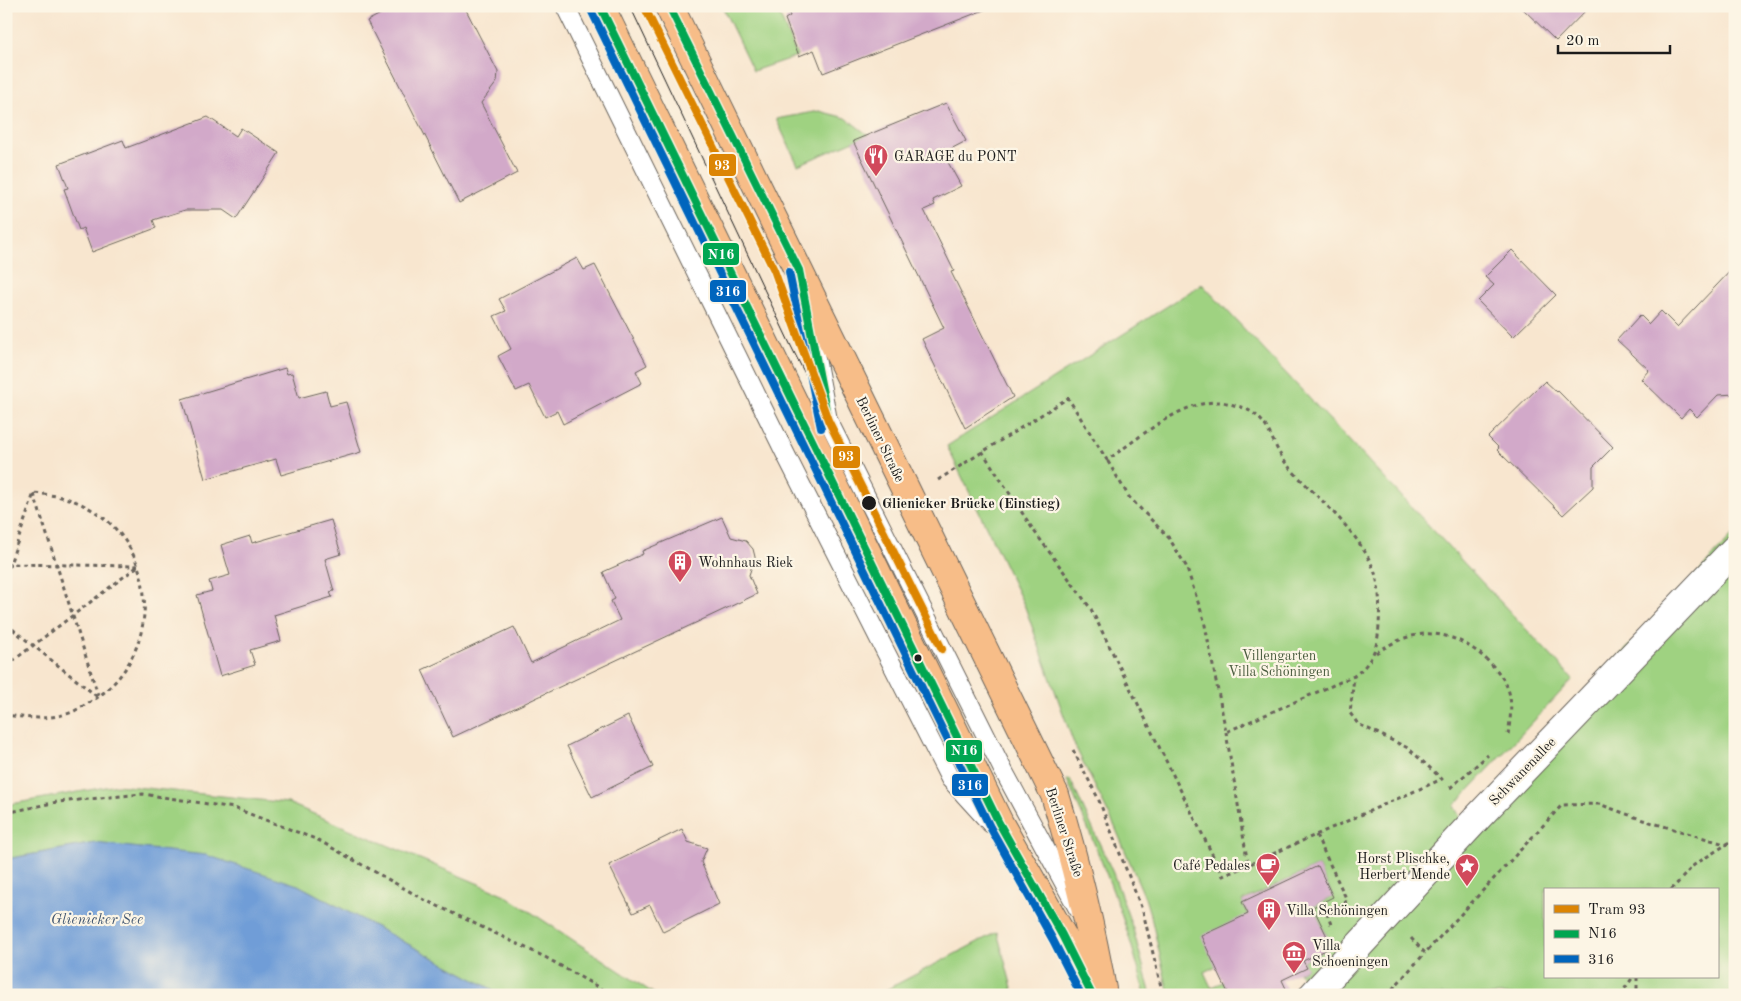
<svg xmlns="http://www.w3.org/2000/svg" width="1741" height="1001" viewBox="0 0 1741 1001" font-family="'Old Standard TT',serif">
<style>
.green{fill:#9fd281;stroke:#5e774e;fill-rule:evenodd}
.water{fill:#6f9dd7;stroke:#465c7a}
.building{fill:#d2a9c9}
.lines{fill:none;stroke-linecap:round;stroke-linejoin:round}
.service-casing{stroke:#69635b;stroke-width:20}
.minor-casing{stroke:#69635b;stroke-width:30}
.primary-casing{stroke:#69635b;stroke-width:30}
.path{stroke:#69635b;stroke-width:3;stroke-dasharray:4 4;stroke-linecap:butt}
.service{stroke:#fff;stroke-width:18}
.minor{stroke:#fff;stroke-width:28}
.primary{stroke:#f7bd88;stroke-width:28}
.tram{stroke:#1c1c1c;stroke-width:1}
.bus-1-casing{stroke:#fcf5e5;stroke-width:11}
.bus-2-casing{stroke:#fcf5e5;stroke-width:11}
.bus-1{stroke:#00a651;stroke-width:8}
.bus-2{stroke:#0065bd;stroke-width:8}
.tram-1-casing{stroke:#fcf5e5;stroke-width:11}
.tram-1{stroke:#dc8504;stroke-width:8}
.stop-dot{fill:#1c1c1c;stroke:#fcf5e5;stroke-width:2}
.labels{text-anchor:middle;stroke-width:4.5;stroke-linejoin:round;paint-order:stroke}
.poi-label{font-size:14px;fill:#1c1c1c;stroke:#fcf5e5;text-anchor:start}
.street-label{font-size:14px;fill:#1c1c1c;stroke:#fcf5e5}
.stop-label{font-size:14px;font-weight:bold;fill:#1c1c1c;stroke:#fcf5e5;text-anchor:start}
.park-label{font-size:14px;fill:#4a5c3f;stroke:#fcf5e5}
.water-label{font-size:15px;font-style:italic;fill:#415670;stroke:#fcf5e5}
.line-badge{stroke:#fcf5e5;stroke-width:2}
.badge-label{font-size:14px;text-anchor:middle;font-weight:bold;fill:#fff}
</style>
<rect width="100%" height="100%" fill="#fcf5e5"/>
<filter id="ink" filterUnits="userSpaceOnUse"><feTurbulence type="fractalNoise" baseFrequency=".02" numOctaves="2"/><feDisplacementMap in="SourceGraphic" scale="10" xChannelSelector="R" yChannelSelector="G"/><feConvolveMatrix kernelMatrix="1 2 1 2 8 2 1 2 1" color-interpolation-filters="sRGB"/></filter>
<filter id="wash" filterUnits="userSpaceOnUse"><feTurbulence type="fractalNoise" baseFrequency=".0096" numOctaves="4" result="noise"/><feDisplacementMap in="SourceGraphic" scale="20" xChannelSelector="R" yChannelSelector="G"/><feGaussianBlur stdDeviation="1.12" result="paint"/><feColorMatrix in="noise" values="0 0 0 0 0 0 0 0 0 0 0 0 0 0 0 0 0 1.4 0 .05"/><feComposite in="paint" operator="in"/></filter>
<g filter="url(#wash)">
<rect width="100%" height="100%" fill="#f8e6cf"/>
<g class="green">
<path d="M 722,6 L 776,6 L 797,56 L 753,71 Z"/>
<path d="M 819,111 L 846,118 L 868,135 L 798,165 L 776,119 Z"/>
<path d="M 1202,284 L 1573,679 L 1454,806 L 1460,817 L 1459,827 L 1735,533 L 1735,995 L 1303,995 L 1309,989 L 1299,972 L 1307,968 L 1303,961 L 1332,947 L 1313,907 L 1333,897 L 1318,866 L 1242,901 L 1248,915 L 1216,966 L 1204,972 L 1211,987 L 1223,982 L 1229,995 L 1169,995 L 1152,921 L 1145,898 L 1115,827 L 1074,744 L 1025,607 L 947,446 ZM 1545,890 L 1717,890 L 1717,977 L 1545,977 Z"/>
<path d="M 1070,779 L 1113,873 L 1133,929 L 1151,995 L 1145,995 C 1127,919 1098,851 1067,780 Z"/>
<path d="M 117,785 L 288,803 L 505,895 L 656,995 L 503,995 L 298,885 L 95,843 L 6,859 L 6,805 Z"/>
<path d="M 997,932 L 1014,995 L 876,995 Z"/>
</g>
<path class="water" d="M 95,843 L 206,855 L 298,885 L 503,995 L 6,995 L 6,859 Z"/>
<g id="blocks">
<g class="building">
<path d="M 396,6 L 464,6 L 498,72 L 497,82 L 481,103 L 517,173 L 459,203 L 367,21 Z"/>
<path d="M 786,6 L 989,6 L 989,8 L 823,73 L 814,50 L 799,56 L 785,19 L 790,16 Z"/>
<path d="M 1520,6 L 1590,6 L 1556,41 Z"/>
<path d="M 946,103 L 966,141 L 943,153 L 961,186 L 933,200 L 935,205 L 924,210 L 954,271 L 951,272 L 1013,397 L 965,428 L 922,339 L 944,328 L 853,141 Z"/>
<path d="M 208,117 L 236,136 L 241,128 L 279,153 L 236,219 L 223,210 L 185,210 L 153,220 L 156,228 L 92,252 L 83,228 L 79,230 L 64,189 L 68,188 L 59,164 L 123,140 L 126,148 Z"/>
<path d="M 1512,250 L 1556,295 L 1513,337 L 1478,301 L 1494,285 L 1485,277 Z"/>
<path d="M 577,258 L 584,270 L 595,265 L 647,365 L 636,371 L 642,383 L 563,424 L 557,411 L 545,417 L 529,385 L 516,391 L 498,356 L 511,349 L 494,316 L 506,311 L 499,299 Z"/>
<path d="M 1735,266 L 1735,394 L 1718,395 L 1697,417 L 1689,409 L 1681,418 L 1641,379 L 1649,370 L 1617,340 L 1640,315 L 1649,324 L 1661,311 L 1677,327 Z"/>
<path d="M 285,368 L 287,374 L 292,373 L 299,398 L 326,391 L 330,406 L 346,402 L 361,452 L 281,475 L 276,459 L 205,479 L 182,399 Z"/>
<path d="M 1545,381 L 1557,392 L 1558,391 L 1613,447 L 1593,467 L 1593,487 L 1563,515 L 1497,450 L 1499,448 L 1488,437 Z"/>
<path d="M 722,517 L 731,537 L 746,541 L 753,549 L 755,557 L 749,575 L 757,594 L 453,737 L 422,670 L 514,627 L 531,663 L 620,620 L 611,601 L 615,599 L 603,572 L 643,554 L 642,551 Z"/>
<path d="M 331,520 L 341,554 L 325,559 L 334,591 L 330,592 L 332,597 L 274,615 L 281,641 L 250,650 L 255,665 L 220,676 L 197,595 L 212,591 L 209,581 L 230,575 L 221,545 L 250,536 L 252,543 Z"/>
<path d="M 628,716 L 653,767 L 592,797 L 567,746 Z"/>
<path d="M 682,829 L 688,842 L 707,848 L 701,862 L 719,904 L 663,932 L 650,905 L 633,913 L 609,865 Z"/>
<path d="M 1318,866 L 1333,897 L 1313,907 L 1332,947 L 1303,961 L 1307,968 L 1282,980 L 1289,995 L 1229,995 L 1201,936 L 1248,914 L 1242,902 Z"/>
</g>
</g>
</g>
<g filter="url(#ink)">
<use href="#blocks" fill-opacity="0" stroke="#69635b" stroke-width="1"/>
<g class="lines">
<defs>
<g id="service">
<path d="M 565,6 L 786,455 L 950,779 L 991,824"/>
<path d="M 805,302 L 828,420 L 1002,768 L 1078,909"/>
</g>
<path id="minor" d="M 1313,995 L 1480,815 L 1735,549"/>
<g id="primary">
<path d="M 600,6 L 999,823 L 1062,935 L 1092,995"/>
<path d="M 669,6 L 1055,795 C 1075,861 1091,926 1103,995"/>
</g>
</defs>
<use href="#service" class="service-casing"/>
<use href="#minor" class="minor-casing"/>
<use href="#primary" class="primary-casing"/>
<g class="path">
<path d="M 982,451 L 1034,531 L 1091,609 L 1223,876 L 1442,779 L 1408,748 L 1358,724 L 1350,713 L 1354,677"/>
<path d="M 938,480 L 1068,398 L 1107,460 C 1140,438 1179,401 1220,402 C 1226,402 1232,405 1238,406 C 1272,416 1269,444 1289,467 C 1318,499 1363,534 1376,576 C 1380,592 1380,608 1379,625 C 1378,647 1372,663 1354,676 L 1226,732 L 1204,620 L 1186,566 L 1169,538 L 1129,497 L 1107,460"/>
<path d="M 34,494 L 99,698"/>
<path d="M 6,564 L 10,564 L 34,493 C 52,495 69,497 85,506 C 166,547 163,666 83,706 C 78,709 72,713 66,714 C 46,720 27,718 6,715"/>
<path d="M 6,575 L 10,564 L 138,566"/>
<path d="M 6,624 L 99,698"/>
<path d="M 1376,653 C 1412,629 1443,626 1479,653 C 1490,662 1503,675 1508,689 C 1513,703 1510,721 1508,735"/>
<path d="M 6,666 L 138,566"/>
<path d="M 1226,732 L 1248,865"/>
<path d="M 1073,750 L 1098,798 L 1143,912 L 1163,995"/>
<path d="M 1450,788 L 1488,755"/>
<path d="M 6,813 L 57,802 L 143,794 L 234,808 L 318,840 L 425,900 L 545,957 L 612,995"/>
<path d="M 1316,835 L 1346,898 L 1345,905 L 1327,914 L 1332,927"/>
<path d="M 1671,890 L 1694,865 L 1735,839"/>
<path d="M 1411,938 L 1425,953 L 1562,805 L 1599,804 L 1643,820 L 1728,845"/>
<path d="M 1637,977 L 1637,995"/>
<path d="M 1387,995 L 1425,953"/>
<path d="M 1620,995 L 1633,977"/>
</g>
<use href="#service" class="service"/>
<use href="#minor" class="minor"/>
<use href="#primary" class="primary"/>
<path class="tram" d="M 630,6 L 791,346 L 828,420"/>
<defs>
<g id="bus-1">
<path d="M 600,6 L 999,823 L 1062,935 L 1092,995"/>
<path d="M 669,6 L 799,270 L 828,420 L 832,427"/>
</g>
<g id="bus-2">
<path d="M 591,10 L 990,827 L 1053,940 L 1081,995"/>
<path d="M 789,272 L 821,428"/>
</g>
</defs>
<use href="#bus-1" class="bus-1-casing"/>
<use href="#bus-2" class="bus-2-casing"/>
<use href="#bus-1" class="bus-1"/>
<use href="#bus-2" class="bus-2"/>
<defs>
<path id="tram-1" d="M 644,6 L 774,270 L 828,420 L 942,649"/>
</defs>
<use href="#tram-1" class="tram-1-casing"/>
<use href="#tram-1" class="tram-1"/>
</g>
</g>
<defs>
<symbol id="restaurant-pin" viewBox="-11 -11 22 30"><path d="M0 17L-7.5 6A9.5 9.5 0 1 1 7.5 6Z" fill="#d1495b" stroke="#fcf5e5"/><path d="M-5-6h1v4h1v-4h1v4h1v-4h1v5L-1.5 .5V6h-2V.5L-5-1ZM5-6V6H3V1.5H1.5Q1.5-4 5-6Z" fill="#fff"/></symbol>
<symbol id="building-pin" viewBox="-11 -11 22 30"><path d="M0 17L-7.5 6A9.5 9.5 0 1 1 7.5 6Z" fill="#d1495b" stroke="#fcf5e5"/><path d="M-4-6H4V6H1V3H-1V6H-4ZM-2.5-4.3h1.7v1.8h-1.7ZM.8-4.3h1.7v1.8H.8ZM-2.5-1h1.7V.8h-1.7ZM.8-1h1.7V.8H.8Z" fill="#fff"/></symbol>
<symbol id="cafe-pin" viewBox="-11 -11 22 30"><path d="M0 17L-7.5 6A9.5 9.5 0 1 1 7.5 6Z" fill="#d1495b" stroke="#fcf5e5"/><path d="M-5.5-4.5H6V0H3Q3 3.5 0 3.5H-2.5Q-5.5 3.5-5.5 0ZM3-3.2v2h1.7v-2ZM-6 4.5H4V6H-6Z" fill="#fff"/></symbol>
<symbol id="sight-pin" viewBox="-11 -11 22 30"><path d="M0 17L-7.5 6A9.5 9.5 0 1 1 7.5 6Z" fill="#d1495b" stroke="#fcf5e5"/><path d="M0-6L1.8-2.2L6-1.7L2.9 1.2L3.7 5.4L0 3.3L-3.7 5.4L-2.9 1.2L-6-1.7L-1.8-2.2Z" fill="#fff"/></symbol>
<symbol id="museum-pin" viewBox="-11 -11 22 30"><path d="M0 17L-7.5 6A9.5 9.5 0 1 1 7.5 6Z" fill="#d1495b" stroke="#fcf5e5"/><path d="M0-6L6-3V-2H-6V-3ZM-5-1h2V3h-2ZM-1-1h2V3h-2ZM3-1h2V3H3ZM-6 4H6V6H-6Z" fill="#fff"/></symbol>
</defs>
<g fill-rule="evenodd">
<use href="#restaurant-pin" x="862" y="142" width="28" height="38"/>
<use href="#building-pin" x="666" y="548" width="28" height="38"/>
<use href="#cafe-pin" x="1254" y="851" width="28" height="38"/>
<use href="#sight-pin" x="1453" y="852" width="28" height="38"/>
<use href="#building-pin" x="1255" y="896" width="28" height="38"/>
<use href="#museum-pin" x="1280" y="939" width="28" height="38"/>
</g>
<g class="stop-dot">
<circle cx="869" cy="503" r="8"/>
<circle cx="918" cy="658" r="4.5"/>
</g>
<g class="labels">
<g class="poi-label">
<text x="894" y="161">GARAGE du PONT</text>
<text x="698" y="567">Wohnhaus Riek</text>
<text x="1450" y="863" text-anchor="end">Horst Plischke,<tspan x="1450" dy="16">Herbert Mende</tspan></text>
<text x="1250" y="870" text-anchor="end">Café Pedales</text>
<text x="1286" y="915">Villa Schöningen</text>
<text x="1312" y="950">Villa<tspan x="1312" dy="16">Schoeningen</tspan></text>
</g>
<g class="street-label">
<text transform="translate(881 439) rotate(64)" y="5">Berliner Straße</text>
<text transform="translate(1522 771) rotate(-46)" y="5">Schwanenallee</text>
<text transform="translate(1065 832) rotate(72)" y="5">Berliner Straße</text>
</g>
<g class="stop-label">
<text x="882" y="508">Glienicker Brücke (Einstieg)</text>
</g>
<g class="park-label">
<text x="1279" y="660">Villengarten<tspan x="1279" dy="16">Villa Schöningen</tspan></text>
</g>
<g class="water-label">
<text x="97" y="924">Glienicker See</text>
</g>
</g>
<g class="line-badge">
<rect x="708" y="153" width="29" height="24" rx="5" fill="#dc8504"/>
<rect x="702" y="242" width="38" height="24" rx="5" fill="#00a651"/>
<rect x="709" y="279" width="38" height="24" rx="5" fill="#0065bd"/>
<rect x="832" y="445" width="29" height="24" rx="5" fill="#dc8504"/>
<rect x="945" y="739" width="38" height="24" rx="5" fill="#00a651"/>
<rect x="951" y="773" width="38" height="24" rx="5" fill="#0065bd"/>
</g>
<g class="badge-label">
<text x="722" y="170">93</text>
<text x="721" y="259">N16</text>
<text x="728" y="296">316</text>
<text x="846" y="461">93</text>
<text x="964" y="755">N16</text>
<text x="970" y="790">316</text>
</g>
<rect width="1741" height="1001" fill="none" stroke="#fcf5e5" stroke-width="25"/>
<rect x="1544" y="888" width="175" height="90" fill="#fcf5e5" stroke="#a29e95"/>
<rect x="1554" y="905" width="25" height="8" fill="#dc8504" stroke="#a29e95"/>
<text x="1588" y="914" font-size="15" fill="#1c1c1c">Tram 93</text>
<rect x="1554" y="930" width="25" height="8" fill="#00a651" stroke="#a29e95"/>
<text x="1588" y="938" font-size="15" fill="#1c1c1c">N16</text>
<rect x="1554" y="955" width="25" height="8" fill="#0065bd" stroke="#a29e95"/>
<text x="1588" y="964" font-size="15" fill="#1c1c1c">316</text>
<path d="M1558 45v8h112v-8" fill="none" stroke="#1c1c1c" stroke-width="2.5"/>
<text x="1566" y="45" font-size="15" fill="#1c1c1c" stroke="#fcf5e5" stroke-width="4" paint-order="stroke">20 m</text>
</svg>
